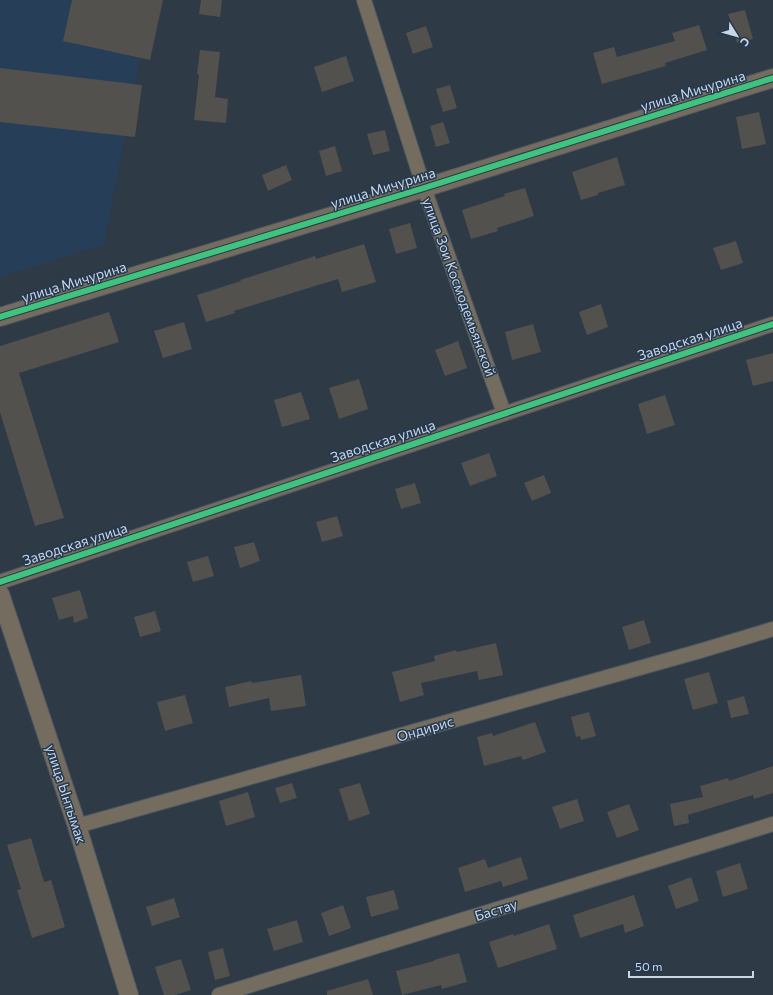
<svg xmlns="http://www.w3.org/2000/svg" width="773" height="995" viewBox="0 0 773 995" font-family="Commissioner,sans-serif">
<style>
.built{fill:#263e58}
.building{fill:#52514d}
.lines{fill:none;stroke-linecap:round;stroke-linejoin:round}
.minor-casing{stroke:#4c5661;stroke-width:16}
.tertiary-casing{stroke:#4c5661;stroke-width:20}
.minor{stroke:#746c5f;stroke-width:14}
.tertiary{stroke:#746c5f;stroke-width:18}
.cycleway-casing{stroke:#243950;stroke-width:8}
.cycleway{stroke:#40c37c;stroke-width:6}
.labels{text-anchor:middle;stroke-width:3;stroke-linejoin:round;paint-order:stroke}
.street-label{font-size:14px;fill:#cad6e5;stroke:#243950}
</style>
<rect width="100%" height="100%" fill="#2e3a46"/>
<path class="built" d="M 0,0 L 151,0 L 104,245 L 0,277 Z"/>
<g class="building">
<path d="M 72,0 L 163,0 L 150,60 L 63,41 Z"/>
<path d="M 201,0 L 222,0 L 220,17 L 199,14 Z"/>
<path d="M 745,10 L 753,39 L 737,43 L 728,14 Z"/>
<path d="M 699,25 L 707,50 L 665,63 L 666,66 L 602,84 L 593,53 L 614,47 L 617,57 L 675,41 L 672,33 Z"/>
<path d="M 426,26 L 433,47 L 413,54 L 406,33 Z"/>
<path d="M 200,50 L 220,52 L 215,97 L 228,99 L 226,123 L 194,120 L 199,75 L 197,74 Z"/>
<path d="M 346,56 L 354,81 L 322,92 L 314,67 Z"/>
<path d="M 0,68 L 142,85 L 135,137 L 0,122 Z"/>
<path d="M 450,85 L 457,108 L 443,112 L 436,89 Z"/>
<path d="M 759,112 L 766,144 L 742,149 L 736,117 Z"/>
<path d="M 443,122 L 450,143 L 436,147 L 430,126 Z"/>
<path d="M 385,130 L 390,151 L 373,155 L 367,134 Z"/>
<path d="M 335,146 L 342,171 L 326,176 L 319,151 Z"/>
<path d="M 617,157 L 625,185 L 598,193 L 598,195 L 581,200 L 572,172 Z"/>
<path d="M 286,165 L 292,180 L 268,191 L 262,175 Z"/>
<path d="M 525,188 L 534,216 L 497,228 L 498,231 L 471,239 L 462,210 L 505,196 L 504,194 Z"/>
<path d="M 410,223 L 417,248 L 396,254 L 389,229 Z"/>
<path d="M 736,241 L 743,263 L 721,270 L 713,248 Z"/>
<path d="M 364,244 L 376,282 L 342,292 L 338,279 L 234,311 L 235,313 L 206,322 L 197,295 L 241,281 L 240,280 L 315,256 L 316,259 Z"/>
<path d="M 601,304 L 608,327 L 587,335 L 579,312 Z"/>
<path d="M 109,312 L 119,342 L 19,373 L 64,518 L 35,526 L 0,412 L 0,346 Z"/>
<path d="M 184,322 L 192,349 L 163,358 L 154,331 Z"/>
<path d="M 533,324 L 541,352 L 512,360 L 505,332 Z"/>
<path d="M 458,341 L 467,368 L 445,376 L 435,350 Z"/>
<path d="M 773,353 L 773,381 L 753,386 L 746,360 Z"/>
<path d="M 359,379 L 368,409 L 339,419 L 329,388 Z"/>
<path d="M 301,392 L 310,419 L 282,427 L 274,400 Z"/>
<path d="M 665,395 L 675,425 L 647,434 L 638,404 Z"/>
<path d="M 489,453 L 497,476 L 470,486 L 461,463 Z"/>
<path d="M 544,475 L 551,493 L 532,501 L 524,483 Z"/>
<path d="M 415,483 L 421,503 L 401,509 L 395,489 Z"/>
<path d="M 337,516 L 343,536 L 322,542 L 316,522 Z"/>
<path d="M 254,542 L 260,561 L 240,568 L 234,547 Z"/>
<path d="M 208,556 L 214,576 L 193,582 L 187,562 Z"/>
<path d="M 80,590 L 88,618 L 74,623 L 73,616 L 59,620 L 52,598 Z"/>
<path d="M 155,611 L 161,631 L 140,637 L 134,617 Z"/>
<path d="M 644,620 L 651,643 L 629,650 L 622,627 Z"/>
<path d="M 496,643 L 503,675 L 479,680 L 477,671 L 421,683 L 424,695 L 400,702 L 392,672 L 435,661 L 434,656 L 456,650 L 457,652 Z"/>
<path d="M 709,672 L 718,703 L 693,710 L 684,679 Z"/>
<path d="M 301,675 L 306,706 L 271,711 L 269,698 L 229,707 L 225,687 L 251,681 L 252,683 Z"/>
<path d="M 185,695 L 193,723 L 165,731 L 157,702 Z"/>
<path d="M 744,696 L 749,714 L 731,718 L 727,701 Z"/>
<path d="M 589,712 L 596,736 L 581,740 L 580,736 L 576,737 L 571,717 Z"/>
<path d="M 535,722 L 546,752 L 523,760 L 521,756 L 484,766 L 477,737 L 492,733 L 493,736 Z"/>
<path d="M 773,766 L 773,793 L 754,799 L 753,795 L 688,815 L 689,823 L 674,826 L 670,804 L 703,797 L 700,786 L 728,778 L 729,781 Z"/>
<path d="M 292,783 L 297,798 L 280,803 L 275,788 Z"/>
<path d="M 360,783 L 370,814 L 349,821 L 339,789 Z"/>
<path d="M 248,792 L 255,817 L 226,826 L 219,801 Z"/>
<path d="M 577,799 L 584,821 L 560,829 L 552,807 Z"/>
<path d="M 629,804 L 639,830 L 617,838 L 607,812 Z"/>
<path d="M 31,838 L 44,882 L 51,880 L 65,927 L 32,938 L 17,890 L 21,889 L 7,845 Z"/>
<path d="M 521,857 L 528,879 L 503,887 L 501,881 L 465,892 L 458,868 L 485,859 L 488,868 Z"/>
<path d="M 740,863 L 748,889 L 723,897 L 716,871 Z"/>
<path d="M 691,877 L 699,901 L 676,909 L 668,886 Z"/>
<path d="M 394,890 L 399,909 L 371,917 L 366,897 Z"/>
<path d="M 634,895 L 644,926 L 625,933 L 623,924 L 580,938 L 573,915 Z"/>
<path d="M 174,898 L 180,917 L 152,926 L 146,907 Z"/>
<path d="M 343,905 L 351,928 L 329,936 L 321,913 Z"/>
<path d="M 297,920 L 303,942 L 274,951 L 267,929 Z"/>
<path d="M 549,924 L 557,949 L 498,968 L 489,942 L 513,934 L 514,936 Z"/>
<path d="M 223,948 L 230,976 L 215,980 L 208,952 Z"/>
<path d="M 459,953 L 467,982 L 442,989 L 441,985 L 402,995 L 396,971 L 434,961 L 434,960 Z"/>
<path d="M 181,959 L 191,990 L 175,995 L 164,995 L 155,967 Z"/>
<path d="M 368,979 L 373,995 L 327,995 L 327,991 Z"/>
</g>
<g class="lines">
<defs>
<g id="minor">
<path d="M 364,0 L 424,188 L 504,413"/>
<path d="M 0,582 L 773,324"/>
<path d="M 77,826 L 700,651 L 773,629"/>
<path d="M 219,995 L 773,824"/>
</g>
<g id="tertiary">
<path d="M 0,317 L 424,188 L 773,78"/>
<path d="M 0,594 L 77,826 L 129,995"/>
</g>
</defs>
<use href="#minor" class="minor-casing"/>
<use href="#tertiary" class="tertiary-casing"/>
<use href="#minor" class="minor"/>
<use href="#tertiary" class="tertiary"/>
<defs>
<g id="cycleway">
<path d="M 0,317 L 424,188 L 773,78"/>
<path d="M 0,582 L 773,324"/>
</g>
</defs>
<use href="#cycleway" class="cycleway-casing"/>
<use href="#cycleway" class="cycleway"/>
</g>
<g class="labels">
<g class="street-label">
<text transform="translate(693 91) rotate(-17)" y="5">улица Мичурина</text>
<text transform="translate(383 188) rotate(-17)" y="5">улица Мичурина</text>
<text transform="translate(74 282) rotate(-17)" y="5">улица Мичурина</text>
<text transform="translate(459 287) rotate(70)" y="5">улица Зои Космодемьянской</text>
<text transform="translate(690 339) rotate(-18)" y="5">Заводская улица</text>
<text transform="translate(383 441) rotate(-18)" y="5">Заводская улица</text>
<text transform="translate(75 544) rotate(-18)" y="5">Заводская улица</text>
<text transform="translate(425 729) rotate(-16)" y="5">Ондирис</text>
<text transform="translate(66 794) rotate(72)" y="5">улица Ынтымак</text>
<text transform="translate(496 910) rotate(-17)" y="5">Бастау</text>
</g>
</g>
<g transform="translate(737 36) rotate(127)" stroke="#243950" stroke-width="3" paint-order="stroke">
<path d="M0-3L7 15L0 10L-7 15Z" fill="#cad6e5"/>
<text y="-6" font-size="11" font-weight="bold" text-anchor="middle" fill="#cad6e5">С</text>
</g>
<path d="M629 971v6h124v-6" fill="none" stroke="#cad6e5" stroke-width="2"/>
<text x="635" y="971" font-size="12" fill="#cad6e5" stroke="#243950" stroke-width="3" paint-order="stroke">50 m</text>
</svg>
